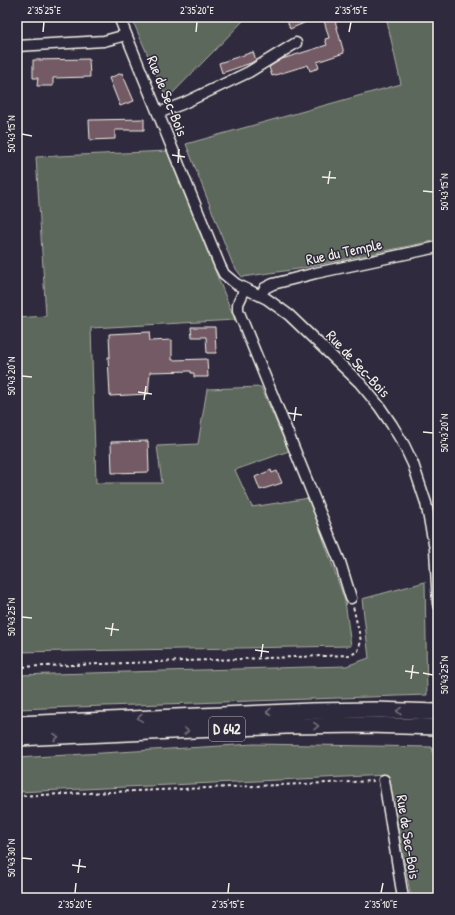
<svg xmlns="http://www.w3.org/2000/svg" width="455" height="915" viewBox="0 0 455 915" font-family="'Patrick Hand',sans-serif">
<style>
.green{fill:#5d685c;stroke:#a8aca2}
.building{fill:#735a65;stroke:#f4f1e8}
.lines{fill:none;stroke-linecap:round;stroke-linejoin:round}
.minor-casing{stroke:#f4f1e8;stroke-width:13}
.highway-casing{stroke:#f4f1e8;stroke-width:18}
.path{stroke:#f4f1e8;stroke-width:2;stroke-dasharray:3 3;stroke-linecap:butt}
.minor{stroke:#2f2a3d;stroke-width:10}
.highway{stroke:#2f2a3d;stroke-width:15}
.oneway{stroke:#747079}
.ticks{fill:none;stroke:#f4f1e8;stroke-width:1.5}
.labels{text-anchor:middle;stroke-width:3;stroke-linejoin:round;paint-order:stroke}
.shield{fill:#2f2a3d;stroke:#b9b5b5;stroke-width:1}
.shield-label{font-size:14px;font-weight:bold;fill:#f4f1e8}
.street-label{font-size:15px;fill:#f4f1e8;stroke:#2f2a3d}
.neatline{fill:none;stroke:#f4f1e8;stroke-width:1.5}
.ticks-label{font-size:10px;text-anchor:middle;fill:#f4f1e8}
</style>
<rect width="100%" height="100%" fill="#2f2a3d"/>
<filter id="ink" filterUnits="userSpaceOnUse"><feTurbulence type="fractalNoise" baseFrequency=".025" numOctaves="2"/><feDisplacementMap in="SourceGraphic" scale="8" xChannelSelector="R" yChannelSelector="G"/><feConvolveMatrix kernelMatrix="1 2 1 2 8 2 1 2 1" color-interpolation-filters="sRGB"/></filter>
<g filter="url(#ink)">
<g class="green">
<path d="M 131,17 L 247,17 L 167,99 Z"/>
<path d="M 386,17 L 438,17 L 438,240 L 298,269 L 242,277 L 233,265 L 186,144 L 401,84 Z"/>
<path d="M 167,151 L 235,320 L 91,328 L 96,483 L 162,483 L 157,446 L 198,444 L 207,389 L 261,387 L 289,451 L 235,470 L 252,507 L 309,498 L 345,601 L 351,646 L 17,652 L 17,318 L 46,316 L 36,157 Z"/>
<path d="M 425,582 L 427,695 L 17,709 L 17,675 L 346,666 L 369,658 L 362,599 Z"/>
<path d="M 254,744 L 432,747 L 438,781 L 438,898 L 411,898 L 388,775 L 17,792 L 17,758 Z"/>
</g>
<g class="building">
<path d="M 286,17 L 318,17 L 290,29 Z"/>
<path d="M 323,17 L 334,17 L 344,53 L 317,62 L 319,68 L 310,71 L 308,65 L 272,76 L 269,67 L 282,59 L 327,45 L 325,39 L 329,38 Z"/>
<path d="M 253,52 L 256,60 L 251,63 L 222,73 L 219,63 Z"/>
<path d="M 89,59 L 90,77 L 53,78 L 53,86 L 37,86 L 38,78 L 33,78 L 33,60 Z"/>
<path d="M 122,73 L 134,101 L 120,106 L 109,78 Z"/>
<path d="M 144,119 L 144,130 L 115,130 L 115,139 L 90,140 L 89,120 Z"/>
<path d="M 191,327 L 215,327 L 216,353 L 207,353 L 206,337 L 192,337 Z"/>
<path d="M 149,332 L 150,341 L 172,340 L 172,360 L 207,359 L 208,377 L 194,377 L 194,373 L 191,373 L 191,371 L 150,372 L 148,394 L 110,396 L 108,357 L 110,357 L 109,334 Z"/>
<path d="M 148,441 L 149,472 L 112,473 L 111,442 Z"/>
<path d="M 271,470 L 272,473 L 277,471 L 282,483 L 260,490 L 255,477 Z"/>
</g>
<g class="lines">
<defs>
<g id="minor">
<path d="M 119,17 L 220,266 L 224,274 L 236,284 L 267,299 L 289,315 L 360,383 L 379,406 L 392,425 L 404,445 L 413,464 L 426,503 L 435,549 L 438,604"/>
<path d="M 17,46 L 104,41 L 126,35"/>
<path d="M 158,113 L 182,104 L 249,72 L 296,43"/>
<path d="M 245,289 L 238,304 L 238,310 L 340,562 L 351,598"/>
<path d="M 261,295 L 265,288 L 273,284 L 316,273 L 438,247"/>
<path d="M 384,780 L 403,898"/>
</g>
<g id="highway">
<path d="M 17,724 L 312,711 L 374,710 L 438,712"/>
<path d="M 17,738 L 286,726 L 368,725 L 438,727"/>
</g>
</defs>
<use href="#minor" class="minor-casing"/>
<use href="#highway" class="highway-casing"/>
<g class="path">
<path d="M 17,667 L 351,655 L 358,651 L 361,641 L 353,606"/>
<path d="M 17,796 L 375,781"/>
</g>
<use href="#minor" class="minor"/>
<use href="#highway" class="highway"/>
</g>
<defs><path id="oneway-chevron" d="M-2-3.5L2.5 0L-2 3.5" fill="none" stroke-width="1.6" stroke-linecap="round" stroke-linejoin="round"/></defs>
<g class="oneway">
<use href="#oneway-chevron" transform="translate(399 711) rotate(-178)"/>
<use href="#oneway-chevron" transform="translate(269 712) rotate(178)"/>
<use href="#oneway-chevron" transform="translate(140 718) rotate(177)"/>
<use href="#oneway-chevron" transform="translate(316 726) rotate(-1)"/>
<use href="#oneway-chevron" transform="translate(186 731) rotate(-3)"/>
<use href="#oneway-chevron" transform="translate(56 737) rotate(-3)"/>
</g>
</g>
<path class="ticks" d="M 43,32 L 44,22M 196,32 L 197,22M 349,32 L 351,22M 22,134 L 32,136M 172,155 L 185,157M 178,163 L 179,149M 322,177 L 336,178M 328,184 L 330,171M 423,191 L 433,192M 22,376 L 32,377M 138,392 L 152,394M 144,400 L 146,386M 288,413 L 302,415M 294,421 L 296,407M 423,432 L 433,433M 22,617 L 32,618M 105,628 L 119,630M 111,636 L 113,623M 255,650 L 269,652M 261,657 L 263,644M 405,671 L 419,673M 423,673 L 433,675M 411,679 L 413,665M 22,858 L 32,859M 72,865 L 86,867M 78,873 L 80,859M 75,893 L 76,883M 228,893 L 229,883M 381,893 L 383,883"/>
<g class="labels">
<rect class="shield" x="209" y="717" width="36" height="24" rx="3"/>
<g class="shield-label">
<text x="227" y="734">D 642</text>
</g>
<g class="street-label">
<text transform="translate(167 96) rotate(68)" y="5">Rue de Sec-Bois</text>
<text transform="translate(344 252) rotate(-12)" y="5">Rue du Temple</text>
<text transform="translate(358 364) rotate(47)" y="5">Rue de Sec-Bois</text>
<text transform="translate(408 837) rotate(81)" y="5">Rue de Sec-Bois</text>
</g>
</g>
<rect width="455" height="915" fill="none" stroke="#2f2a3d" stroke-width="44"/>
<rect x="22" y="22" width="411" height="871" class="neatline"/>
<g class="ticks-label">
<text x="44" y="14">2°35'25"E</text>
<text x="197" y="14">2°35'20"E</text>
<text x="351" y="14">2°35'15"E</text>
<text transform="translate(11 134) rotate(-90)" y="4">50°43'15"N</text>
<text transform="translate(444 192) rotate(-90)" y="4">50°43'15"N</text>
<text transform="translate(11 376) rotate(-90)" y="4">50°43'20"N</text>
<text transform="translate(444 433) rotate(-90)" y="4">50°43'20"N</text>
<text transform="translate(11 617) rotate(-90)" y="4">50°43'25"N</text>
<text transform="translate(444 675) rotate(-90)" y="4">50°43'25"N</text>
<text transform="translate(11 858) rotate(-90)" y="4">50°43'30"N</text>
<text x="75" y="908">2°35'20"E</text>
<text x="228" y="908">2°35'15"E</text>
<text x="381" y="908">2°35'10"E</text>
</g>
</svg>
